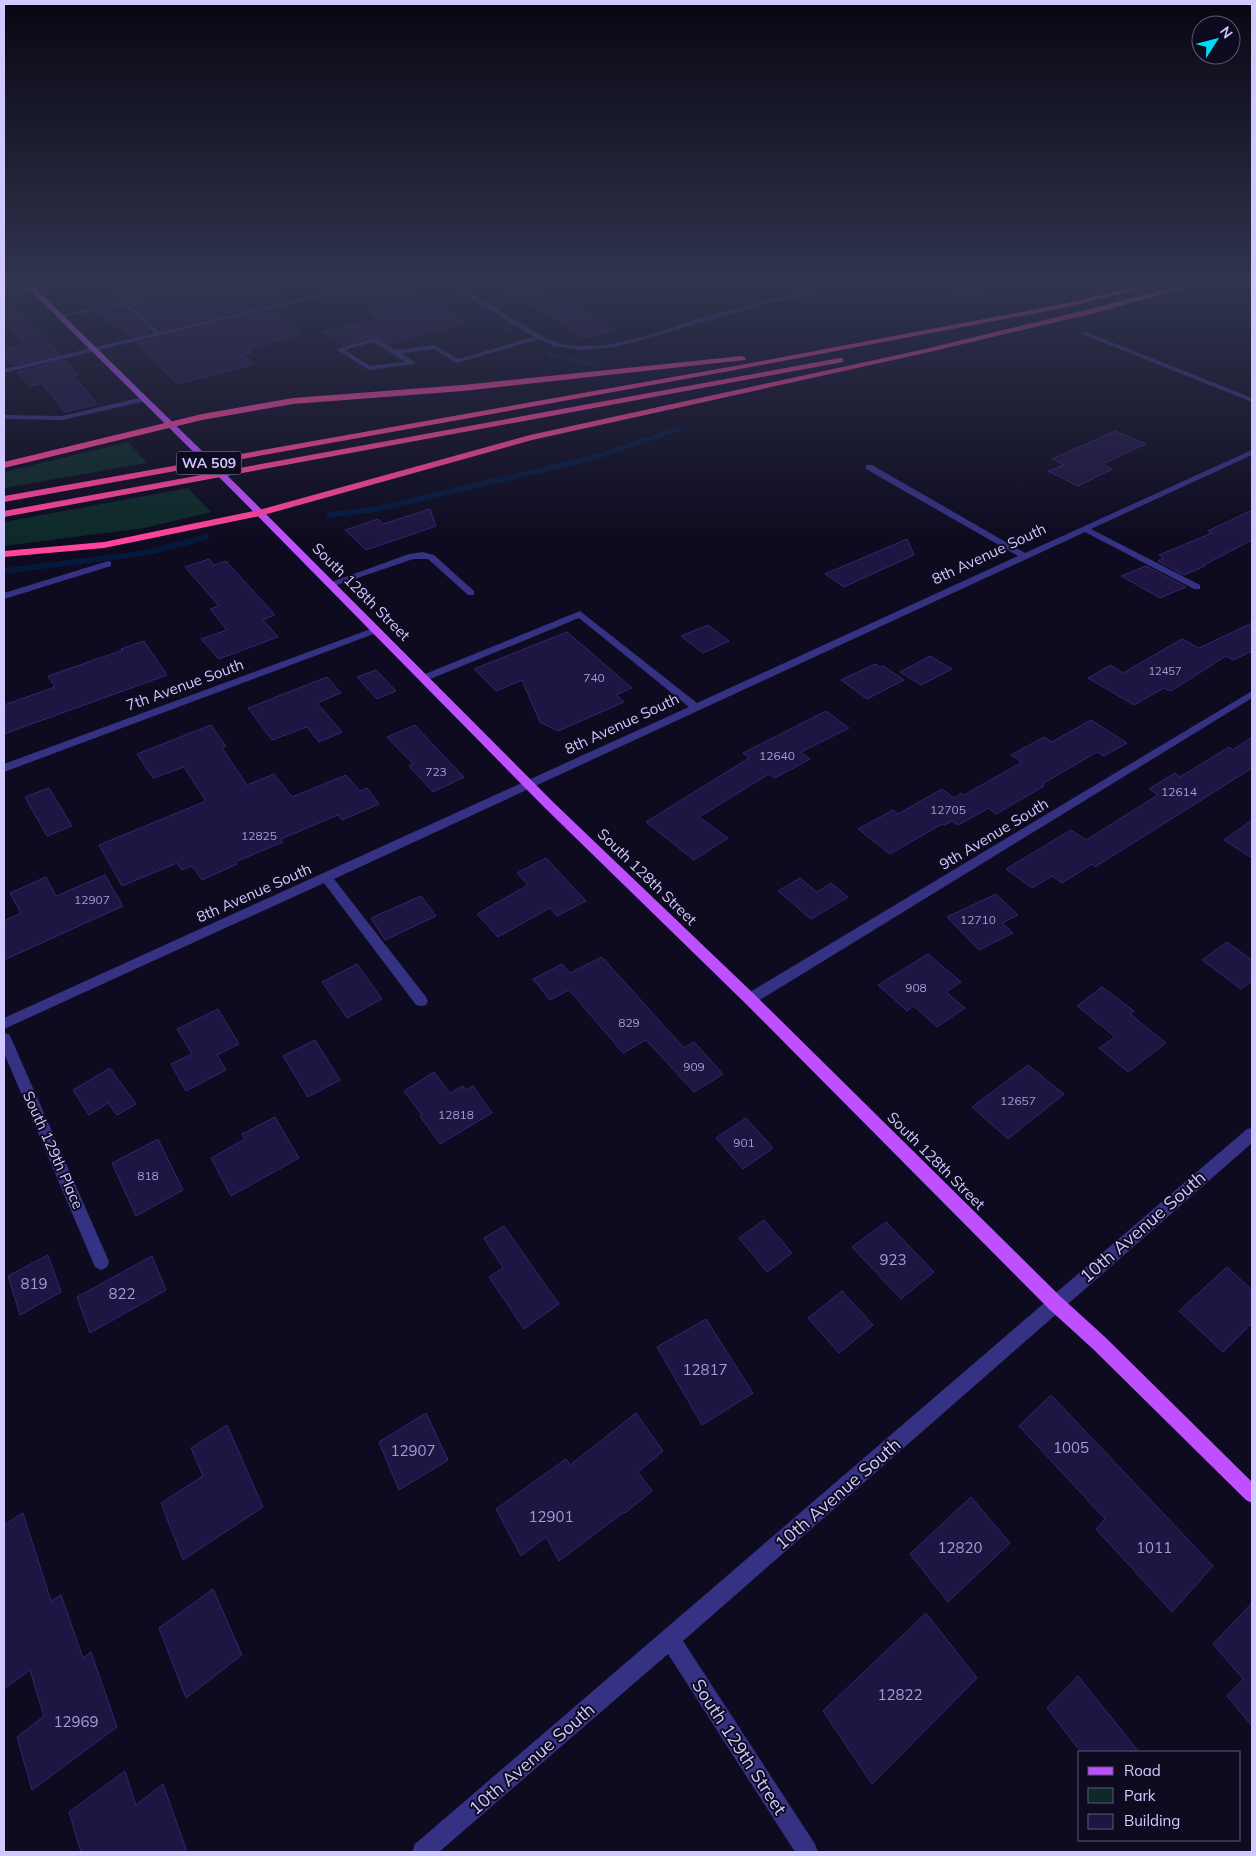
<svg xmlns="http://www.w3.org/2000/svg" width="1256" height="1856" viewBox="0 0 1256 1856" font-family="Mulish,sans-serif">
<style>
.green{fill:#0d2a29}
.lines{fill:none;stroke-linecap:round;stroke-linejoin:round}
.stream-far1{stroke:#05193f;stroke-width:4.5}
.stream{stroke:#05193f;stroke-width:5.5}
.building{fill:#1e1542;stroke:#342570}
.minor{fill:#353183;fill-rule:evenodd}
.major{fill:#bf50ff;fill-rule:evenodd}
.highway{fill:#ff449d;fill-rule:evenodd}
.labels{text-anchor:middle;stroke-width:4;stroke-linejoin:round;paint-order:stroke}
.far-number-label{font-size:11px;fill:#a49cd0}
.number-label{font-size:12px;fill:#a49cd0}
.shield{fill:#0e0b20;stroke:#9690bc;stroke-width:1}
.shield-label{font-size:14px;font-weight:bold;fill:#d0c9ff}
.street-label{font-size:15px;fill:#d0c9ff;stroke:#0e0b20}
.near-number-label{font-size:15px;fill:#a49cd0}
.near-street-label{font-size:18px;fill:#d0c9ff;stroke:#0e0b20}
</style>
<rect width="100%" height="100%" fill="#0e0b20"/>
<g class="green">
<path d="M 128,442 L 147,463 L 4,488 L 4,472 Z"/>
<path d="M 188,488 L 211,512 L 144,528 L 4,546 L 4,522 Z"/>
</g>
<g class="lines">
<g class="stream-far1">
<path d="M 450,291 L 512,332"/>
<path d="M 550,354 L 595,365"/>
<path d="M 592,458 L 680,428"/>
</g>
<g class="stream">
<path d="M 329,515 L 377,509 L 596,457"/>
<path d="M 4,571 L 146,553 L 206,537"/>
</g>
</g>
<g class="building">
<path d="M 162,280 L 302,280 L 303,288 L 258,299 L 266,305 L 161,330 L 133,305 L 186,293 L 187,288 L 92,307 L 82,298 Z"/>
<path d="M 392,280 L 396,280 L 466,322 L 388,344 L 373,336 L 343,345 L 322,331 L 379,320 L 371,314 L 378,313 L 350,292 Z"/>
<path d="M 507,280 L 525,280 L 591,313 L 616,330 L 583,338 L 534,304 L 528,306 L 502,290 L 510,288 L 504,284 Z"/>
<path d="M 16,306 L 59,354 L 12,365 L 4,355 L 4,349 L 25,344 L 4,317 Z"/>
<path d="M 122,307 L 150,332 L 131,337 L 123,328 L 118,329 L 98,312 Z"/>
<path d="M 272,310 L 303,334 L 248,349 L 252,352 L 242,355 L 254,364 L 177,384 L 137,343 Z"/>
<path d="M 64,360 L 78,375 L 74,376 L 97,404 L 65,412 L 42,383 L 30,386 L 18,372 Z"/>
<path d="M 1115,431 L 1146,444 L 1102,464 L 1112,469 L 1078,486 L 1048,471 L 1064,465 L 1052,459 Z"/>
<path d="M 430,509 L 436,526 L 366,550 L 345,530 L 378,519 L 383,524 Z"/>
<path d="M 1252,510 L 1252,540 L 1204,565 L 1205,566 L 1184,575 L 1158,561 L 1164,558 L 1159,555 L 1212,533 L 1208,531 Z"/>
<path d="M 907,539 L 914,555 L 844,587 L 825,574 Z"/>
<path d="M 209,559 L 214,565 L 226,561 L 275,615 L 263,620 L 278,637 L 219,659 L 201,639 L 227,630 L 210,609 L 219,606 L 185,567 Z"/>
<path d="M 1146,566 L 1186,587 L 1160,598 L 1121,576 Z"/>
<path d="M 1252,623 L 1252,651 L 1233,660 L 1226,656 L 1171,691 L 1164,688 L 1134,705 L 1088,678 L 1110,665 L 1123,673 L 1182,639 L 1199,648 Z"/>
<path d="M 708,625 L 729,641 L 703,653 L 681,636 Z"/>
<path d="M 567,632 L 632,688 L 616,695 L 624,702 L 558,731 L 540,722 L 522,680 L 496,691 L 474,669 Z"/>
<path d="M 144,641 L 167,675 L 4,734 L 4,705 L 55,687 L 48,676 L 123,650 L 121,649 Z"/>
<path d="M 930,656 L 952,669 L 921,685 L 900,672 Z"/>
<path d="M 875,664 L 880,667 L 883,666 L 904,680 L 867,699 L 841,680 Z"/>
<path d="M 376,670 L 396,691 L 377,699 L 357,677 Z"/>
<path d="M 327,677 L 341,693 L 317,703 L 342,732 L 319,742 L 307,727 L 272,740 L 248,708 Z"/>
<path d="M 826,711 L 849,728 L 801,752 L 810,759 L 775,778 L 769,774 L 699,817 L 728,838 L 694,860 L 646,822 L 749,758 L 743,753 Z"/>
<path d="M 1091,720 L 1127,743 L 1104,756 L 1097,752 L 1042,784 L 1044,786 L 996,814 L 989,808 L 958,825 L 952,821 L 945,825 L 942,824 L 890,854 L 858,829 L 893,810 L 898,814 L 942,789 L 954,798 L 961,793 L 964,795 L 1022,762 L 1011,755 L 1044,737 L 1052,742 Z"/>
<path d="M 211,725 L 226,746 L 222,748 L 247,785 L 274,774 L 292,797 L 346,775 L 360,791 L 367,788 L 379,804 L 342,820 L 338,815 L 281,839 L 283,842 L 235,862 L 237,864 L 202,880 L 192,866 L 182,870 L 177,863 L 122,886 L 99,845 L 206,801 L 184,767 L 153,778 L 137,754 Z"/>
<path d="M 415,725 L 437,749 L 464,777 L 433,792 L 409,766 L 413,764 L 387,737 Z"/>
<path d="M 1252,737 L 1252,768 L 1095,867 L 1092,864 L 1062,883 L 1052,876 L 1032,888 L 1006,869 L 1071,830 L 1086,840 L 1158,795 L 1149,789 L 1175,773 L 1180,777 L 1229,747 L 1233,750 Z"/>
<path d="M 49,788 L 72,826 L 47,836 L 25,797 Z"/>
<path d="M 1252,820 L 1252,858 L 1224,840 Z"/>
<path d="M 546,858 L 586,901 L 557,916 L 550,908 L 498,937 L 477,914 L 528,885 L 517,873 Z"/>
<path d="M 105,875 L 123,906 L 4,960 L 4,921 L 21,913 L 10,893 L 46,877 L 56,896 Z"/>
<path d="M 800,878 L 817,892 L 831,883 L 848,897 L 811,919 L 778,891 Z"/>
<path d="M 996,894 L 1018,915 L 1002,923 L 1013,933 L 979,950 L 947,917 Z"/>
<path d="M 421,896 L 436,916 L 385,940 L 371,918 Z"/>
<path d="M 1227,942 L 1252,960 L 1252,981 L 1241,989 L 1202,960 Z"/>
<path d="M 928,954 L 961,982 L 946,992 L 965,1008 L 937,1027 L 914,1006 L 907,1011 L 878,985 Z"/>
<path d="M 602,957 L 684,1048 L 694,1042 L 723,1074 L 694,1092 L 646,1040 L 623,1053 L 569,990 L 550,1000 L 533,979 L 562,964 L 570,973 Z"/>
<path d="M 357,964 L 382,999 L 347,1018 L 322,982 Z"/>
<path d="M 1102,987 L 1134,1011 L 1130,1014 L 1166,1043 L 1128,1072 L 1099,1048 L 1115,1037 L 1077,1006 Z"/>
<path d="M 218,1009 L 239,1044 L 217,1055 L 226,1070 L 186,1091 L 171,1064 L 192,1054 L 177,1029 Z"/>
<path d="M 315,1040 L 340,1080 L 308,1097 L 283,1056 Z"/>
<path d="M 1028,1065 L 1064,1094 L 1008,1139 L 972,1107 Z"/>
<path d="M 110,1068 L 136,1104 L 117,1115 L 108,1103 L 89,1115 L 73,1090 Z"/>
<path d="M 434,1072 L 450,1093 L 463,1086 L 466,1090 L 473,1086 L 492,1113 L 440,1144 L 420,1116 L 422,1115 L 404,1091 Z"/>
<path d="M 275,1117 L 299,1158 L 231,1196 L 211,1158 L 245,1139 L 242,1134 Z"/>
<path d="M 746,1118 L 773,1148 L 743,1169 L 716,1138 Z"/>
<path d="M 158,1139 L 183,1190 L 136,1216 L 112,1163 Z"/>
<path d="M 764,1220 L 792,1253 L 767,1272 L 739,1238 Z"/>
<path d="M 886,1222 L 934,1272 L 901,1299 L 852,1247 Z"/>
<path d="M 504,1226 L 559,1304 L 524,1329 L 489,1277 L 503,1268 L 484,1238 Z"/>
<path d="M 48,1255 L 61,1292 L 20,1315 L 8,1276 Z"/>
<path d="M 152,1256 L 166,1290 L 90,1333 L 77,1297 Z"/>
<path d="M 1227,1267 L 1252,1290 L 1252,1323 L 1223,1352 L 1179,1311 Z"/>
<path d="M 842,1291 L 873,1325 L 839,1353 L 808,1318 Z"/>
<path d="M 706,1319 L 753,1393 L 702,1425 L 657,1347 Z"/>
<path d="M 1051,1395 L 1213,1566 L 1172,1612 L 1096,1529 L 1105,1519 L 1019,1426 Z"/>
<path d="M 426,1413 L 448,1460 L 399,1490 L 379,1442 Z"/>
<path d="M 636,1413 L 663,1451 L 638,1472 L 652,1491 L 625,1513 L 624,1512 L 559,1561 L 546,1537 L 521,1556 L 496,1509 L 566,1459 L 570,1465 Z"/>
<path d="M 227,1425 L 263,1507 L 183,1560 L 161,1503 L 203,1476 L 191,1448 Z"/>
<path d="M 971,1497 L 1010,1543 L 948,1602 L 910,1554 Z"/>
<path d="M 23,1513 L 51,1601 L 61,1595 L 83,1658 L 91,1652 L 117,1727 L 32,1790 L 17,1737 L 44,1716 L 30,1670 L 4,1689 L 4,1525 Z"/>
<path d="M 213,1589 L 242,1655 L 186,1698 L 159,1628 Z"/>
<path d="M 1252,1603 L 1252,1726 L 1227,1696 L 1243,1679 L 1213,1644 Z"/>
<path d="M 926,1613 L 977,1678 L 872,1784 L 823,1711 Z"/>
<path d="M 1078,1676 L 1139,1752 L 1081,1752 L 1047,1708 Z"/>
<path d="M 125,1771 L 136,1805 L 163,1784 L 187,1852 L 81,1852 L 69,1812 Z"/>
</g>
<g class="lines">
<g class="minor">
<path d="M 96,280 L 108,280 L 79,288 L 58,285 L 4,298 L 4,294 L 58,281 L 79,284 Z"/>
<path d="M 378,280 L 390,280 L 4,373 L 4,369 L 154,333 L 123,305 L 59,318 L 59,316 L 61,315 L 186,289 L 186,291 L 129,304 L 160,332 Z"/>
<path d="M 441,280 L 449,280 L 547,339 C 594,360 664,329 711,315 C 741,307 770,299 801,293 C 813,290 827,278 840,281 L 807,295 L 769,303 L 616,347 L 582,350 L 554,346 L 539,339 L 457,363 L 434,349 L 402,353 L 414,362 L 414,364 L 369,370 L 336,349 L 374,338 L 396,350 L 435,345 L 458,359 L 534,337 ZM 373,342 L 405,362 L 370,366 L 345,350 Z"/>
<path d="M 897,280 L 912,280 L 983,294 L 980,296 Z"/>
<path d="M 1082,332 L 1086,332 L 1252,398 L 1252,402 L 1082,334 Z"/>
<path d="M 143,397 L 146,397 L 146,401 L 62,420 L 4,419 L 4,415 L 62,416 Z"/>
<path d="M 1252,450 L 1252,455 L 1091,529 L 1200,585 L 1200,589 L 1194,589 L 1085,532 L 334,879 L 426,997 L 428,1001 L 426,1005 L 421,1006 L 416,1005 L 324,883 L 4,1029 L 4,1018 L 689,707 L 579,618 L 428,680 L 420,680 L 420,676 L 580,611 L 697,703 L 1018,556 L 866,469 L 866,465 L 872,465 L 1025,553 Z"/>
<path d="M 423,552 L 434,555 L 474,591 L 474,595 L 468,595 L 428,559 L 413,559 L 334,586 L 328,586 L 326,584 L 409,554 Z"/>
<path d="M 108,561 L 111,562 L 111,566 L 4,599 L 4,593 Z"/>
<path d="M 376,627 L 379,628 L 379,632 L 4,772 L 4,764 Z"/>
<path d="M 1252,691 L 1252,698 L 755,1003 L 750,1004 L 745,1003 L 743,999 L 745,995 Z"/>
<path d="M 4,1033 L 9,1034 L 11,1038 L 107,1257 L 109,1262 L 107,1267 L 101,1270 L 95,1267 L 4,1053 Z"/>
<path d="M 1252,1128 L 1252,1143 L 683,1641 L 815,1844 L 818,1852 L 795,1852 L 668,1654 L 439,1852 L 412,1852 L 415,1844 L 1143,1218 L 1247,1129 Z"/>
</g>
<path class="major" d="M 20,280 L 27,280 L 243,491 L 554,803 L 755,995 L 1061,1297 L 1105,1337 L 1252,1482 L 1252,1503 L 1246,1500 L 1093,1349 L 1049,1309 L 745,1003 L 546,809 L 237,495 Z"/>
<g class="highway">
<path d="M 1163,280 L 1173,281 L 1063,308 L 735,370 L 4,502 L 4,496 L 735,366 L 1063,304 Z"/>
<path d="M 1200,280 L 1212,280 L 1099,312 L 925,353 L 532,440 L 260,516 L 104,548 L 4,557 L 4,551 L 104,542 L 259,510 L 530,435 L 925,349 L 1094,308 Z"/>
<path d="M 742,356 L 746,358 L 745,360 L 463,391 L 293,404 L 202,420 L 4,468 L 4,462 L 202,414 L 293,398 L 463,385 Z"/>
<path d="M 840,358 L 843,358 L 843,362 L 4,517 L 4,511 Z"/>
</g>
</g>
<linearGradient id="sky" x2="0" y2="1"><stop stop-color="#080612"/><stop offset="0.52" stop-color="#30344e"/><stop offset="1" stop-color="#30344e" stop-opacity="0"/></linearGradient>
<rect width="1256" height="540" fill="url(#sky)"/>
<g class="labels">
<g class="far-number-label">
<text x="1165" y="675">12457</text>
</g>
<g class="number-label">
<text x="594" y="682">740</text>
<text x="777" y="760">12640</text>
<text x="436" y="776">723</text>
<text x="1179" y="796">12614</text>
<text x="948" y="814">12705</text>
<text x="259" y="840">12825</text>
<text x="92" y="904">12907</text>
<text x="978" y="924">12710</text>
<text x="916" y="992">908</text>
<text x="629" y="1027">829</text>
<text x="694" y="1071">909</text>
<text x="1018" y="1105">12657</text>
<text x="456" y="1119">12818</text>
<text x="744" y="1147">901</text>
<text x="148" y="1180">818</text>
</g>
<rect class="shield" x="176.5" y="451.5" width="65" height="23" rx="4"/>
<g class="shield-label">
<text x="209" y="468">WA 509</text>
</g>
<g class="street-label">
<text transform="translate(989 554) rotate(-25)" y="5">8th Avenue South</text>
<text transform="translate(361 592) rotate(45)" y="5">South 128th Street</text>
<text transform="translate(185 685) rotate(-20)" y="5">7th Avenue South</text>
<text transform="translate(622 724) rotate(-25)" y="5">8th Avenue South</text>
<text transform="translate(994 834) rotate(-31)" y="5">9th Avenue South</text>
<text transform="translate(647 877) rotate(44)" y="5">South 128th Street</text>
<text transform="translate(254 893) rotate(-24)" y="5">8th Avenue South</text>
<text transform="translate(53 1150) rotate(66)" y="5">South 129th Place</text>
<text transform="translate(936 1161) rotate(45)" y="5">South 128th Street</text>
</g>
<g class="near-number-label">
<text x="893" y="1265">923</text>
<text x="34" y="1289">819</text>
<text x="122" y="1299">822</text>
<text x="705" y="1375">12817</text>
<text x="1071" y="1453">1005</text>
<text x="413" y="1456">12907</text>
<text x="551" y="1522">12901</text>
<text x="960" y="1553">12820</text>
<text x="1154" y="1553">1011</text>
<text x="900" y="1700">12822</text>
<text x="76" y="1727">12969</text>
</g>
<g class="near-street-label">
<text transform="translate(1143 1227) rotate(-41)" y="6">10th Avenue South</text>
<text transform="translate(838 1494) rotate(-41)" y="6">10th Avenue South</text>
<text transform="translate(739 1747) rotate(57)" y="6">South 129th Street</text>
<text transform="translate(532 1759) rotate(-41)" y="6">10th Avenue South</text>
</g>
</g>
<rect width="1256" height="1856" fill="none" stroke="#d0c9ff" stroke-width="10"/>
<rect x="1078" y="1751" width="162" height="90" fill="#0e0b20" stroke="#5c5779"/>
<rect x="1088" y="1767" width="25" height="8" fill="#bf50ff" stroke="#5c5779"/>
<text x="1124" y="1776" font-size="15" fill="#d0c9ff">Road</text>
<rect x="1088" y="1788" width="25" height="15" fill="#0d2a29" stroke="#5c5779"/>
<text x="1124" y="1801" font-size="15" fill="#d0c9ff">Park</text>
<rect x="1088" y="1814" width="25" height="15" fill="#1e1542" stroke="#5c5779"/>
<text x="1124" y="1826" font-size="15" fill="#d0c9ff">Building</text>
<g transform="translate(1216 40) rotate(54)"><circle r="24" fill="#0e0b20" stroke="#5c5779"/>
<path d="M0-4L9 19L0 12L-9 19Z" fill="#00daf4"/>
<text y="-8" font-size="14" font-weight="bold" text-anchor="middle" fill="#d0c9ff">N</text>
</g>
</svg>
